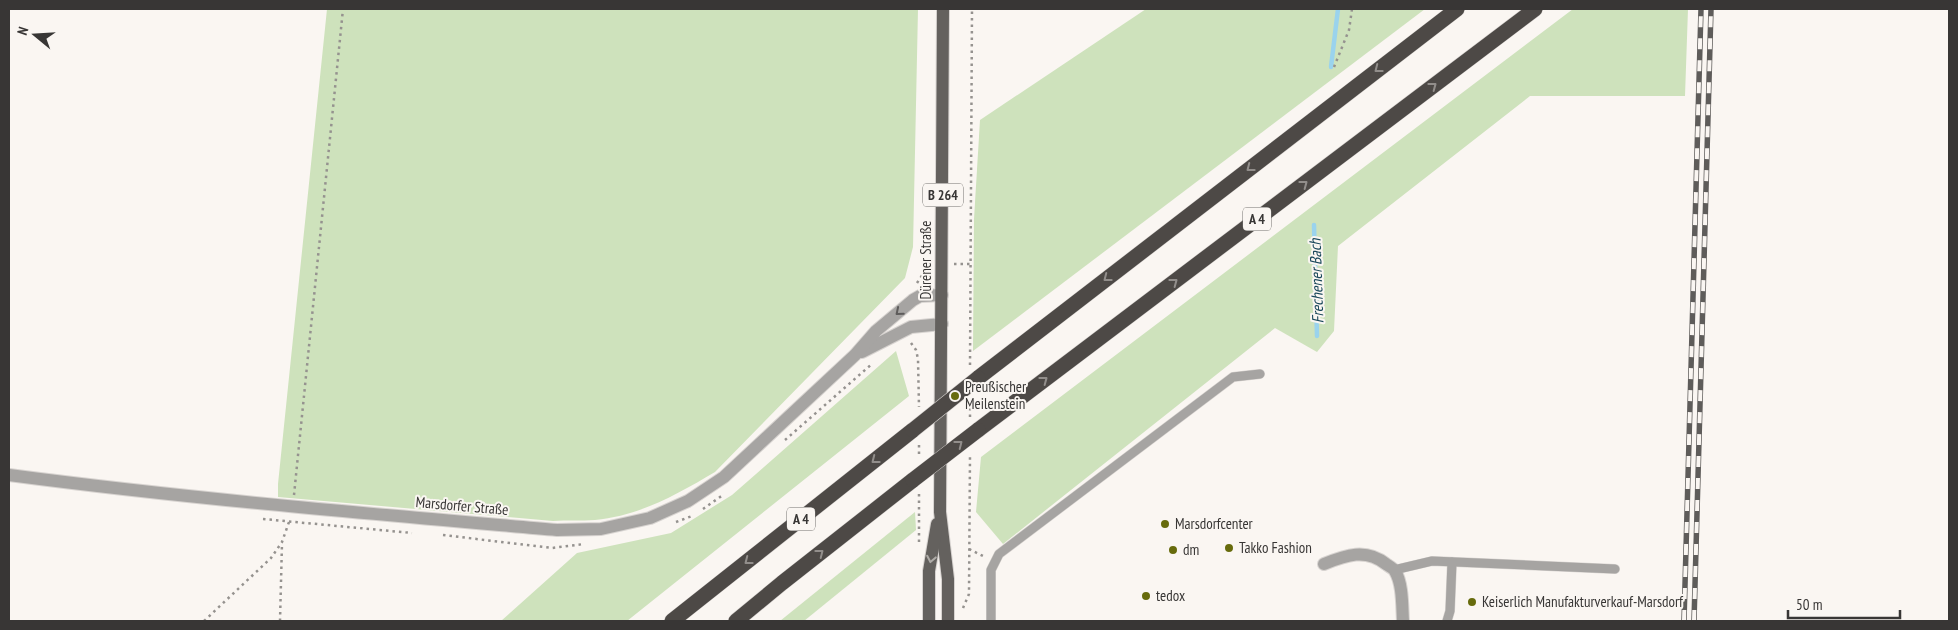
<svg xmlns="http://www.w3.org/2000/svg" width="1958" height="630" viewBox="0 0 1958 630" font-family="'PT Sans Narrow',sans-serif">
<style>
.green{fill:#cee2bc}
.lines{fill:none;stroke-linecap:round;stroke-linejoin:round}
.stream{stroke:#9ad3ed;stroke-width:4.5}
.service-casing{stroke:#d7d3d0;stroke-width:10}
.minor-casing{stroke:#d7d3d0;stroke-width:14}
.tertiary-casing{stroke:#d7d3d0;stroke-width:14}
.primary-casing{stroke:#d7d3d0;stroke-width:14}
.motorway-casing{stroke:#d7d3d0;stroke-width:16}
.path{stroke:#95928f;stroke-width:2.5;stroke-dasharray:2.5 4;stroke-linecap:butt}
.service{stroke:#a6a4a2;stroke-width:9}
.minor{stroke:#a6a4a2;stroke-width:12}
.tertiary{stroke:#a6a4a2;stroke-width:12}
.primary{stroke:#64615e;stroke-width:12}
.motorway{stroke:#4d4946;stroke-width:15}
.rail-casing{stroke:#5e5c5a;stroke-width:5.5}
.rail{stroke:#faf6f2;stroke-width:4;stroke-dasharray:11;stroke-linecap:butt}
.motorway-bridge-casing{stroke:#d7d3d0;stroke-width:16;stroke-linecap:butt}
.motorway-bridge{stroke:#4d4946;stroke-width:15}
.oneway{stroke:#928e8b}
.oneway2{stroke:#5e5c5b}
.oneway3{stroke:#afaca8}
.poi-dot{fill:#676b0c;stroke:#faf6f2;stroke-width:2}
.labels{text-anchor:middle;stroke-width:4;stroke-linejoin:round;paint-order:stroke}
.shield{fill:#faf6f2;stroke:#72706e;stroke-width:1}
.shield-label{font-size:14px;font-weight:bold;fill:#383635}
.street-label{font-size:15px;fill:#383635;stroke:#faf6f2}
.poi-label{font-size:15px;fill:#383635;stroke:#faf6f2;text-anchor:start}
.water-label{font-size:16px;font-style:italic;fill:#18475a;stroke:#faf6f2}
</style>
<rect width="100%" height="100%" fill="#faf6f2"/>
<g class="green">
<path d="M 327,9 L 918,9 L 913,247 L 905,278 L 715,472 C 678,494 639,516 595,520 C 581,521 567,520 553,521 L 278,497 L 278,484 Z"/>
<path d="M 1146,9 L 1425,9 L 973,351 L 974,219 L 980,120 Z"/>
<path d="M 1573,9 L 1688,9 L 1685,96 L 1530,96 L 1338,246 L 1334,331 L 1317,352 L 1275,328 L 1003,544 L 976,512 L 981,457 Z"/>
<path d="M 896,351 L 909,396 L 627,621 L 501,621 L 577,553 L 671,533 L 732,495 Z"/>
<path d="M 915,512 L 916,530 L 804,621 L 780,621 Z"/>
</g>
<g class="lines">
<g class="stream">
<path d="M 1331,67 L 1338,9"/>
<path d="M 1314,225 L 1317,336"/>
</g>
<defs>
<g id="service">
<path d="M 1394,570 L 1432,561 L 1615,569"/>
<path d="M 991,621 L 991,570 L 999,554 L 1233,377 L 1260,374"/>
<path d="M 1447,621 L 1450,611 L 1452,562"/>
</g>
<path id="minor" d="M 1324,564 C 1346,555 1366,548 1386,564 C 1389,566 1394,569 1395,571 C 1403,584 1402,607 1403,621"/>
<g id="tertiary">
<path d="M 862,352 L 911,327 L 942,324"/>
<path d="M 9,475 C 191,499 374,514 557,530 L 601,529 L 650,518 L 688,501 L 724,477 L 855,355 L 876,331 L 913,300 L 920,296 L 942,295"/>
</g>
<g id="primary">
<path d="M 943,9 L 940,512 L 948,579 L 948,621"/>
<path d="M 929,621 L 929,571 L 937,524"/>
</g>
<g id="motorway">
<path d="M 978,378 L 1457,9"/>
<path d="M 978,430 L 1535,9"/>
<path d="M 672,621 L 913,430"/>
<path d="M 736,621 L 782,583 L 913,480"/>
</g>
</defs>
<use href="#service" class="service-casing"/>
<use href="#minor" class="minor-casing"/>
<use href="#tertiary" class="tertiary-casing"/>
<use href="#primary" class="primary-casing"/>
<use href="#motorway" class="motorway-casing"/>
<g class="path">
<path d="M 1334,67 L 1349,30 L 1352,9"/>
<path d="M 954,264 L 971,264"/>
<path d="M 917,283 L 925,271 L 926,264 L 929,264"/>
<path d="M 911,343 L 916,350 L 918,359 L 919,407"/>
<path d="M 970,365 L 972,9"/>
<path d="M 970,417 L 970,403"/>
<path d="M 785,440 L 873,363"/>
<path d="M 919,445 L 919,457"/>
<path d="M 294,495 L 343,9"/>
<path d="M 703,509 L 723,495"/>
<path d="M 263,519 L 412,533"/>
<path d="M 676,522 L 692,516"/>
<path d="M 443,535 L 552,548 L 584,544"/>
<path d="M 919,542 L 919,493"/>
<path d="M 969,549 L 985,557"/>
<path d="M 963,608 L 969,594 L 970,455"/>
<path d="M 204,621 L 271,558 L 282,542 L 289,522"/>
<path d="M 280,621 L 282,543"/>
</g>
<use href="#service" class="service"/>
<use href="#minor" class="minor"/>
<use href="#tertiary" class="tertiary"/>
<use href="#primary" class="primary"/>
<use href="#motorway" class="motorway"/>
<defs>
<g id="rail">
<path d="M 1684,621 L 1701,9"/>
<path d="M 1694,621 L 1711,9"/>
</g>
</defs>
<use href="#rail" class="rail-casing"/>
<use href="#rail" class="rail"/>
<defs>
<g id="motorway-bridge">
<path d="M 913,430 L 978,378"/>
<path d="M 913,480 L 978,430"/>
</g>
</defs>
<use href="#motorway-bridge" class="motorway-bridge-casing"/>
<use href="#motorway-bridge" class="motorway-bridge"/>
</g>
<defs><path id="oneway-chevron" d="M-2-3.5L2.5 0L-2 3.5" fill="none" stroke-width="1.6" stroke-linecap="round" stroke-linejoin="round" transform="scale(1.25)"/></defs>
<g class="oneway">
<use href="#oneway-chevron" transform="translate(1378 69) rotate(142)"/>
<use href="#oneway-chevron" transform="translate(1433 86) rotate(-37)"/>
<use href="#oneway-chevron" transform="translate(1250 168) rotate(142)"/>
<use href="#oneway-chevron" transform="translate(1304 184) rotate(-37)"/>
<use href="#oneway-chevron" transform="translate(1107 278) rotate(142)"/>
<use href="#oneway-chevron" transform="translate(1174 282) rotate(-37)"/>
<use href="#oneway-chevron" transform="translate(1044 380) rotate(-37)"/>
<use href="#oneway-chevron" transform="translate(959 444) rotate(-38)"/>
<use href="#oneway-chevron" transform="translate(875 460) rotate(142)"/>
<use href="#oneway-chevron" transform="translate(820 553) rotate(-38)"/>
<use href="#oneway-chevron" transform="translate(748 561) rotate(142)"/>
</g>
<use class="oneway2" href="#oneway-chevron" transform="translate(899 312) rotate(140)"/>
<use class="oneway3" href="#oneway-chevron" transform="translate(931 559) rotate(101)"/>
<g class="poi-dot">
<circle cx="955" cy="396" r="5"/>
<circle cx="1165" cy="524" r="5"/>
<circle cx="1229" cy="548" r="5"/>
<circle cx="1173" cy="550" r="5"/>
<circle cx="1146" cy="596" r="5"/>
<circle cx="1472" cy="602" r="5"/>
</g>
<g class="labels">
<g class="shield">
<rect x="923" y="183.5" width="40" height="23" rx="4"/>
<rect x="1243" y="207.5" width="28" height="23" rx="4"/>
<rect x="787" y="507.5" width="28" height="23" rx="4"/>
</g>
<g class="shield-label">
<text x="943" y="200">B 264</text>
<text x="1257" y="224">A 4</text>
<text x="801" y="524">A 4</text>
</g>
<g class="street-label">
<text transform="translate(926 260) rotate(-90)" y="5">Dürener Straße</text>
<text transform="translate(462 506) rotate(5)" y="5">Marsdorfer Straße</text>
</g>
<g class="poi-label">
<text x="965" y="392">Preußischer<tspan x="965" dy="17">Meilenstein</tspan></text>
<text x="1175" y="529">Marsdorfcenter</text>
<text x="1239" y="553">Takko Fashion</text>
<text x="1183" y="555">dm</text>
<text x="1156" y="601">tedox</text>
<text x="1482" y="607">Keiserlich Manufakturverkauf-Marsdorf</text>
</g>
<g class="water-label">
<text transform="translate(1316 281) rotate(-92)" y="6">Frechener Bach</text>
</g>
</g>
<rect width="1958" height="630" fill="none" stroke="#383635" stroke-width="20"/>
<g transform="translate(35 35) rotate(288)" stroke="#faf6f2" stroke-width="4" paint-order="stroke">
<path d="M0-4L9 19L0 12L-9 19Z" fill="#383635"/>
<text y="-8" font-size="14" font-weight="bold" text-anchor="middle" fill="#383635">N</text>
</g>
<path d="M1788 610v8h112v-8" fill="none" stroke="#383635" stroke-width="2.5"/>
<text x="1796" y="610" font-size="15" fill="#383635" stroke="#faf6f2" stroke-width="4" paint-order="stroke">50 m</text>
</svg>
